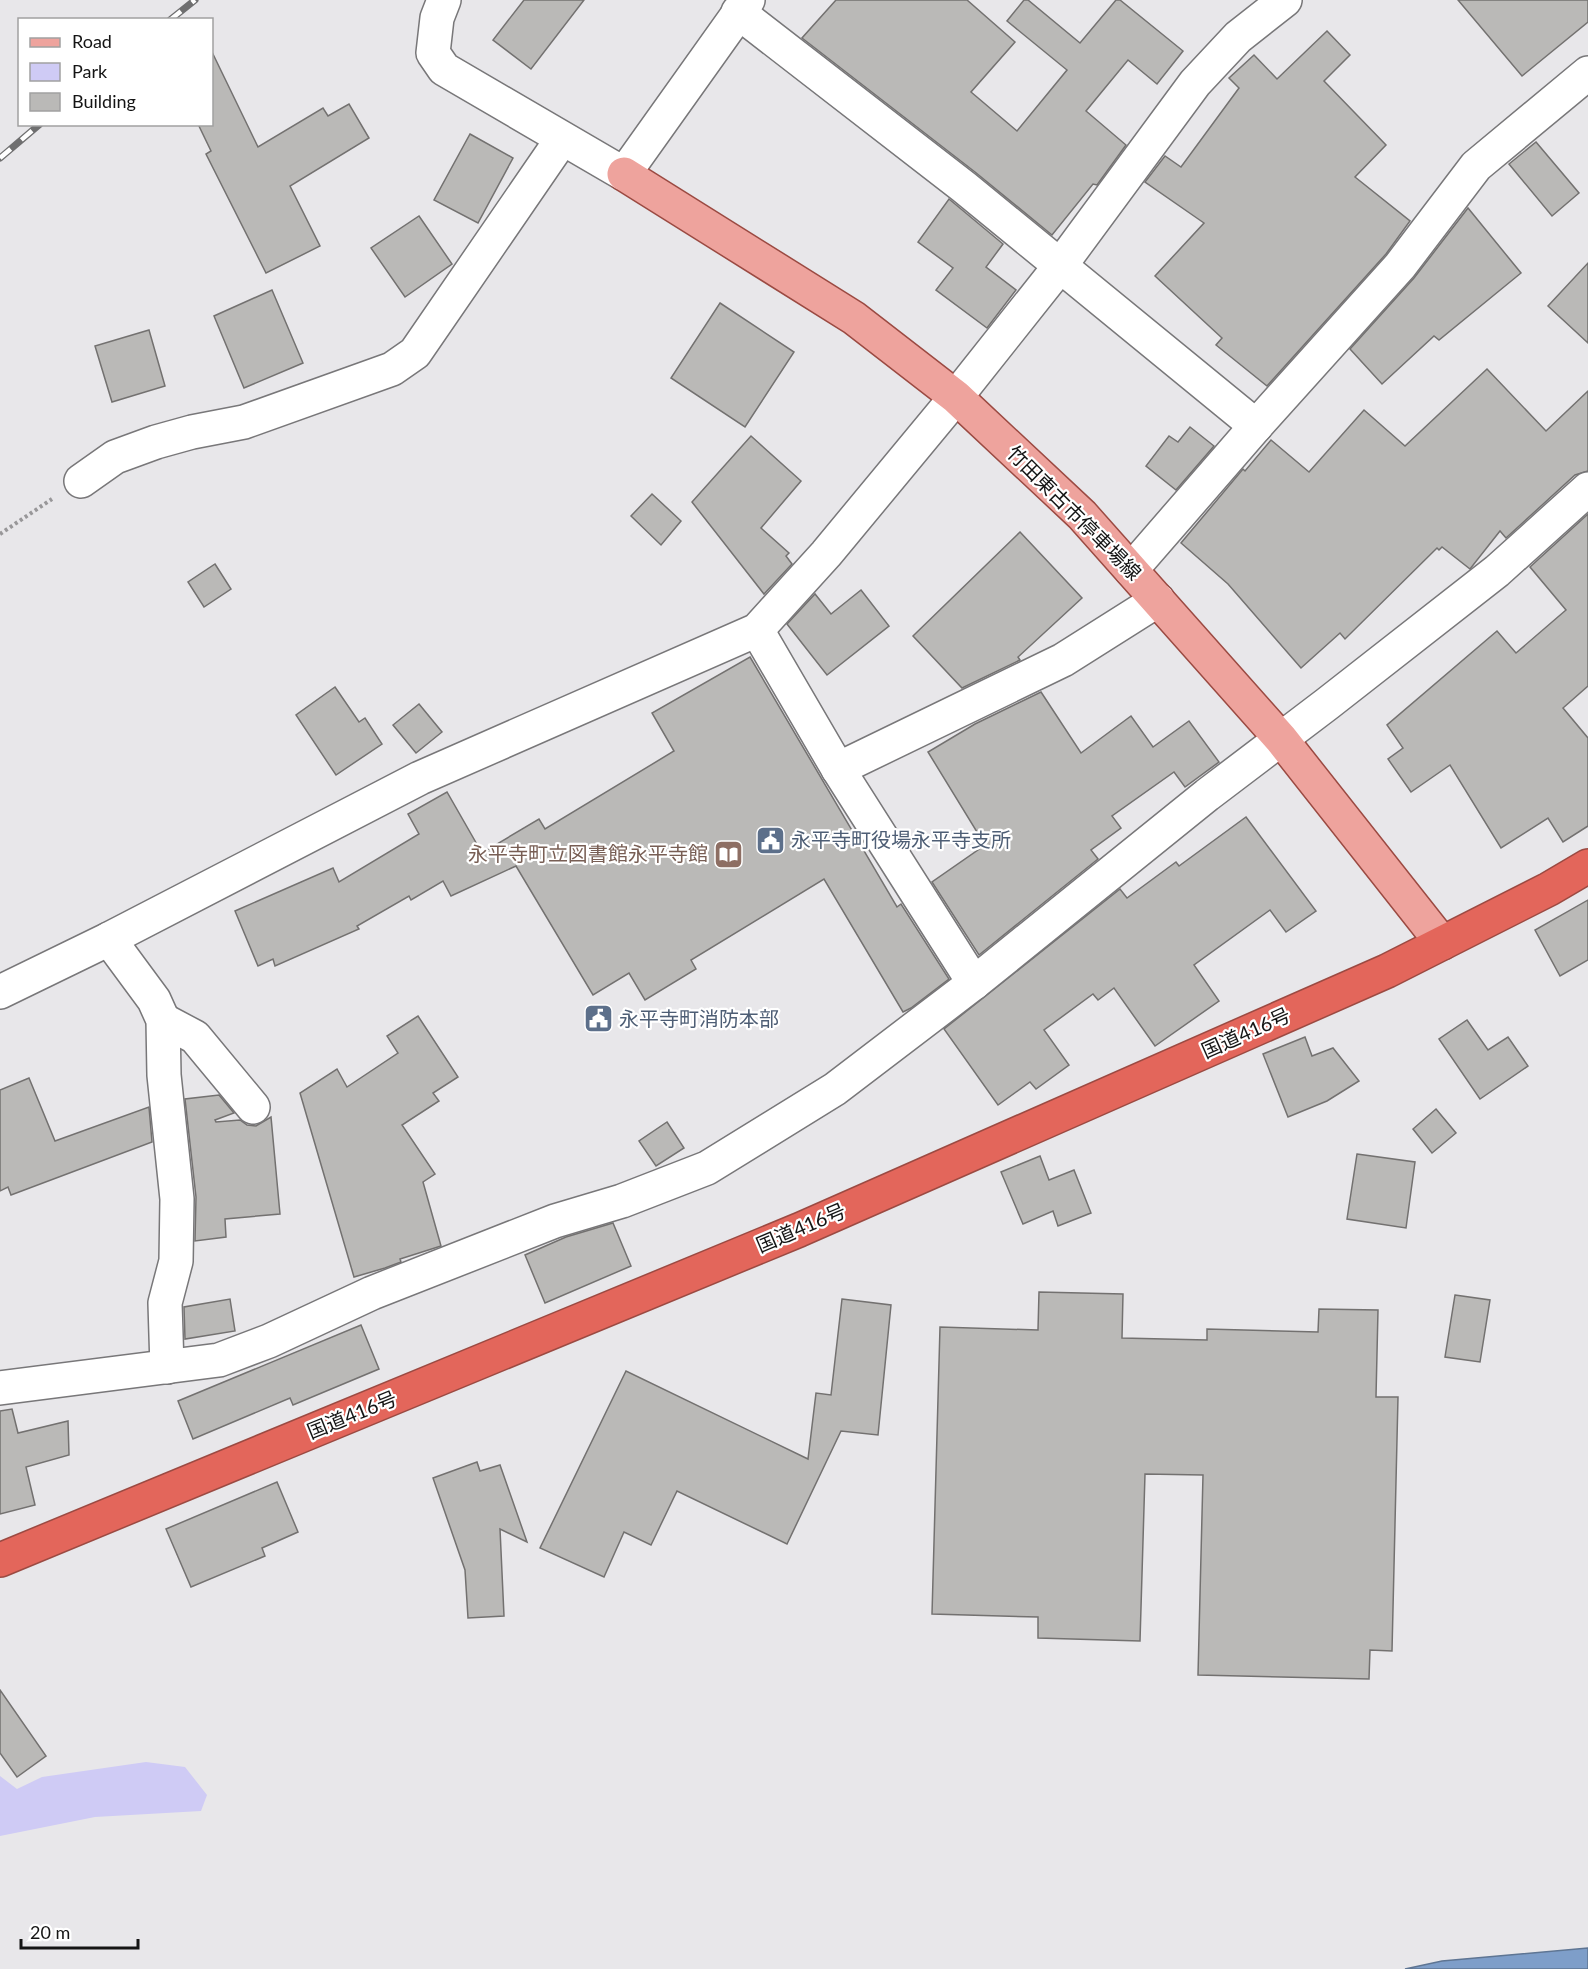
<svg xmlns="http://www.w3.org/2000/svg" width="1588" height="1969" viewBox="0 0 1588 1969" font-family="Lato,'Noto Sans JP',sans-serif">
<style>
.green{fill:#cfcbf5}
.water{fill:#7e9ec9;stroke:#5e7593;stroke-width:1.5}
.building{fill:#bab9b7;stroke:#737170;stroke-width:1.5}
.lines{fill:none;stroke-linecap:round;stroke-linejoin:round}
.minor-casing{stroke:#787779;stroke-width:36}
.major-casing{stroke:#9b4a42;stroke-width:36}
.highway-casing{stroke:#9b4a42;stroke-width:36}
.path{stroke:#989799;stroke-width:4;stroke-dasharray:3 3;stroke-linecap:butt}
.minor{stroke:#fff;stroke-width:33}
.major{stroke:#eea39d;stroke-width:33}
.highway{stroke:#e3665b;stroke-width:33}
.rail-casing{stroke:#6f6f70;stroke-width:7}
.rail{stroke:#fff;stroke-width:4.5;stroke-dasharray:14;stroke-linecap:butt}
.labels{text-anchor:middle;stroke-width:4.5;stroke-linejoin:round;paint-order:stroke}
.street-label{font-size:20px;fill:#151515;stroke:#fff}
.service-label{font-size:20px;fill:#4e5e75;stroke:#fff;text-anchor:start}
.education-label{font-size:20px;fill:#785e54;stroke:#fff;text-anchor:end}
</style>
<rect width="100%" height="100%" fill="#e8e7ea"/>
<path class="green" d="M 146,1762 L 185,1767 L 207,1795 L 201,1811 L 95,1817 L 0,1836 L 0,1776 L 17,1789 L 42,1777 Z"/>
<path class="water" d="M 1588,1948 L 1588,1969 L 1405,1969 L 1442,1961 Z"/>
<g class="building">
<path d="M 524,0 L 584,0 L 531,69 L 493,40 Z"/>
<path d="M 836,0 L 967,0 L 1015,42 L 971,92 L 1017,131 L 1067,70 L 1007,21 L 1024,0 L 1028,0 L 1080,43 L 1116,0 L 1120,0 L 1183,51 L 1157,84 L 1128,60 L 1086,111 L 1126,145 L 1097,185 L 1093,184 L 1052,235 L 975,172 L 802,38 Z"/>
<path d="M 1458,0 L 1588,0 L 1588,22 L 1522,76 Z"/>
<path d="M 1327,31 L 1350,55 L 1324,81 L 1386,145 L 1355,177 L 1410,221 L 1386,254 L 1267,386 L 1216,345 L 1222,338 L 1155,276 L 1204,223 L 1145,182 L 1165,156 L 1181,167 L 1239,88 L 1229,78 L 1254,55 L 1277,79 Z"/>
<path d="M 212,52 L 258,147 L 323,108 L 328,116 L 349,104 L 369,138 L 290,186 L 320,246 L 266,273 L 206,154 L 211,151 L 198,124 L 212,124 Z"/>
<path d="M 470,134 L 513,158 L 478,223 L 434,200 Z"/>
<path d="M 1536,142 L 1579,193 L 1552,216 L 1509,164 Z"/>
<path d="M 949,199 L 1003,244 L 986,267 L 1016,290 L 987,328 L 936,290 L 953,268 L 918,242 Z"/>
<path d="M 1468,208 L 1521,273 L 1439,340 L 1434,336 L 1382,384 L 1350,349 L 1414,278 Z"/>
<path d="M 419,216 L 452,264 L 405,297 L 371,248 Z"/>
<path d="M 1588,263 L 1588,343 L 1548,306 Z"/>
<path d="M 272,290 L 303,363 L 244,388 L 214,316 Z"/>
<path d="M 720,303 L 794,352 L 745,427 L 671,378 Z"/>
<path d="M 149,330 L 165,386 L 112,402 L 95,346 Z"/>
<path d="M 1487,369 L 1546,431 L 1588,391 L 1588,471 L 1575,475 L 1506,538 L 1500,531 L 1470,569 L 1442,547 L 1439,550 L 1437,548 L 1345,639 L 1340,633 L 1301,668 L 1228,584 L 1181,543 L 1243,469 L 1245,471 L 1271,440 L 1309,472 L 1364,410 L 1405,446 Z"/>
<path d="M 1190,427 L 1214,446 L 1176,490 L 1146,466 L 1169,436 L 1178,442 Z"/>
<path d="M 751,436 L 801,481 L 761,528 L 789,553 L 786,556 L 792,564 L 764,594 L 692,502 Z"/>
<path d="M 652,494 L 681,521 L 661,545 L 631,516 Z"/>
<path d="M 1588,514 L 1588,686 L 1563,708 L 1588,738 L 1588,826 L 1563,842 L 1548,818 L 1501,848 L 1450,765 L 1411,792 L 1388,759 L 1403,748 L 1387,725 L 1497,631 L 1516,653 L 1566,610 L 1530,567 Z"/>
<path d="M 1020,532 L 1082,598 L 1018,657 L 1020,660 L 962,688 L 913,636 Z"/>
<path d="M 215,564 L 231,589 L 204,607 L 188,582 Z"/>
<path d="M 861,590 L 889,626 L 827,675 L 787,624 L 815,594 L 831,614 Z"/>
<path d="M 750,657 L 897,907 L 901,904 L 949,979 L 911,1008 L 903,1012 L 824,879 L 691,960 L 696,969 L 645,1000 L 629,973 L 593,995 L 516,866 L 451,896 L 443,881 L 411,900 L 409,896 L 357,926 L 359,929 L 275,966 L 273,959 L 258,966 L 235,911 L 333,868 L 339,882 L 419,834 L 408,814 L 447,792 L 482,853 L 539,819 L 545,829 L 674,751 L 652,713 Z"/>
<path d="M 335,687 L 359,722 L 365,718 L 382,744 L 336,775 L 296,715 Z"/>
<path d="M 1041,692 L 1081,753 L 1131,716 L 1153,747 L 1189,721 L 1219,762 L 1185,787 L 1174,772 L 1112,816 L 1121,828 L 1091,850 L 1098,859 L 979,955 L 932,882 L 985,845 L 928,752 L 975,724 Z"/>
<path d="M 419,704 L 442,732 L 416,753 L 393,725 Z"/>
<path d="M 1246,817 L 1316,911 L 1286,932 L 1270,910 L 1194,965 L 1219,1001 L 1155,1046 L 1114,988 L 1098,1000 L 1093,994 L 1044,1030 L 1069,1065 L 1036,1089 L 1030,1082 L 998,1105 L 944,1029 L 1120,889 L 1127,898 L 1176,862 L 1179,866 Z"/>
<path d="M 1588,900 L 1588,960 L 1560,976 L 1535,930 Z"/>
<path d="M 418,1016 L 458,1077 L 433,1093 L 439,1101 L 402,1125 L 435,1174 L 423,1182 L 441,1246 L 400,1259 L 401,1262 L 385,1268 L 354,1277 L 300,1093 L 337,1069 L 347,1087 L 398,1053 L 387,1036 Z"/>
<path d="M 1467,1020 L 1488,1050 L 1508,1037 L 1528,1066 L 1480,1099 L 1439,1039 Z"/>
<path d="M 1305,1037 L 1312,1056 L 1333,1048 L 1359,1081 L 1327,1101 L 1288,1117 L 1263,1054 Z"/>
<path d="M 29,1078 L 55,1141 L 149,1107 L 152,1142 L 11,1195 L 8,1187 L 0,1191 L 0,1090 Z"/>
<path d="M 219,1095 L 234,1113 L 215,1120 L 216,1122 L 240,1120 L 247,1125 L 256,1126 L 271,1117 L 280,1214 L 225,1219 L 226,1237 L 195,1241 L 196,1197 L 185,1099 Z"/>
<path d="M 1436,1109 L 1456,1133 L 1432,1153 L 1413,1129 Z"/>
<path d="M 667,1122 L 684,1148 L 656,1166 L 639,1141 Z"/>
<path d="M 1357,1154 L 1415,1162 L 1406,1228 L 1347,1219 Z"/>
<path d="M 1040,1156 L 1049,1180 L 1074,1170 L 1091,1213 L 1058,1226 L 1053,1211 L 1023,1224 L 1001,1172 Z"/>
<path d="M 613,1223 L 631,1266 L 545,1303 L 525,1255 L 566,1237 Z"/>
<path d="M 1039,1292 L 1123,1294 L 1122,1338 L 1207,1340 L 1207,1329 L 1318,1332 L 1319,1309 L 1378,1310 L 1376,1397 L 1398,1397 L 1392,1651 L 1370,1650 L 1369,1679 L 1198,1675 L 1203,1475 L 1145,1474 L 1140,1641 L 1038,1638 L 1038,1617 L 932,1614 L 940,1327 L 1038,1330 Z"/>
<path d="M 1455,1295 L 1490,1300 L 1480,1362 L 1445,1357 Z"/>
<path d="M 230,1299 L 235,1331 L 185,1339 L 184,1307 Z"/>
<path d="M 842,1299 L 891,1305 L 878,1435 L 841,1431 L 787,1544 L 677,1491 L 651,1545 L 624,1532 L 604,1577 L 540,1548 L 626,1371 L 808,1459 L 816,1393 L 831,1395 Z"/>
<path d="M 361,1325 L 379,1369 L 293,1405 L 290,1398 L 193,1439 L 178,1401 Z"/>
<path d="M 12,1409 L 18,1433 L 68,1421 L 69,1455 L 26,1467 L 35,1505 L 0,1514 L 0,1411 Z"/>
<path d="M 477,1462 L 480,1471 L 500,1465 L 527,1542 L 500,1529 L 504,1616 L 468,1618 L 465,1570 L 433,1478 Z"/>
<path d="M 277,1482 L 298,1532 L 262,1548 L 265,1556 L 191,1587 L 166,1529 Z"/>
<path d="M 0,1690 L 46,1756 L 17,1777 L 0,1753 Z"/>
</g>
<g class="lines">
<defs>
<g id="minor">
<path d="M 444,0 L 437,18 L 433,53 L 444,69 L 624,174 L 748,0"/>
<path d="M 738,12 L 964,187 L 1256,426"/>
<path d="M 81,481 L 115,457 L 156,442 L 192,432 L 244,422 L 392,369 L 415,353 L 562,139"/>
<path d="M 1131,570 L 1256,426 L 1400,266 L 1476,166 L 1588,73"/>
<path d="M 757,630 L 838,769 L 974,983"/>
<path d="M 838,769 L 1063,660 L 1158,600"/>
<path d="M 109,939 L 154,1000 L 163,1020 L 164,1075 L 177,1199 L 176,1261 L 165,1303 L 167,1367"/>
<path d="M 0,992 L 109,939 L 420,778 L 757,630 L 826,554 L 956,397 L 1060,266 L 1195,83 L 1238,37 L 1285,0"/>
<path d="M 163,1020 L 195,1037 L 253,1107"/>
<path d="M 0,1388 L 219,1360 L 269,1341 L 372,1293 L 555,1221 L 622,1201 L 707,1168 L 835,1089 L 974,983 L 1207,795 L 1327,704 L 1497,571 L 1588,489"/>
</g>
<path id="major" d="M 624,174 L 854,318 L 956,397 L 1082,515 L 1281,739 L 1442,943"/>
<path id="highway" d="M 0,1560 L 799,1230 L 1387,971 L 1549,889 L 1588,866"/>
</defs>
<use href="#minor" class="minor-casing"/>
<use href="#major" class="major-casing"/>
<use href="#highway" class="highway-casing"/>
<path class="path" d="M 0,534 L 52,499"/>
<use href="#minor" class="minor"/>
<use href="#major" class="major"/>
<use href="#highway" class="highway"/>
<defs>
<g id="rail">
<path d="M 170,20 L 195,0"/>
<path d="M 0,158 L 40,124"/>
</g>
</defs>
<use href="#rail" class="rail-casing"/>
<use href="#rail" class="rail"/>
</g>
<defs>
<symbol id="civic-square" viewBox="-11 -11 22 22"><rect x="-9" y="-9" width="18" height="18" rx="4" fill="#5c6f8a" stroke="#fff"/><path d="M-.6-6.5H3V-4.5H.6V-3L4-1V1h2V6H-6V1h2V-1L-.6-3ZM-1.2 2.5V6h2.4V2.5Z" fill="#fff"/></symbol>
<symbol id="library-square" viewBox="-11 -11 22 22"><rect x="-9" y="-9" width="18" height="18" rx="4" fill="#8d6e63" stroke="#fff"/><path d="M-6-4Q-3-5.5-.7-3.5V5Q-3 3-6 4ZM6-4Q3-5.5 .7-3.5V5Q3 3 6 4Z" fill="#fff"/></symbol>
</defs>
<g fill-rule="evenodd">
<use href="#civic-square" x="754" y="824" width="33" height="33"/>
<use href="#library-square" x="712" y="838" width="33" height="33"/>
<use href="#civic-square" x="582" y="1002" width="33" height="33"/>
</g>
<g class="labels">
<g class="street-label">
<text transform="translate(1074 513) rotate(45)" y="7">竹田東古市停車場線</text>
<text transform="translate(1246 1033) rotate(-24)" y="7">国道416号</text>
<text transform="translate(801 1228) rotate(-23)" y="7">国道416号</text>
<text transform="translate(352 1415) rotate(-22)" y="7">国道416号</text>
</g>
<g class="service-label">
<text x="791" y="847">永平寺町役場永平寺支所</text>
<text x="619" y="1026">永平寺町消防本部</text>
</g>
<g class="education-label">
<text x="708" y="861">永平寺町立図書館永平寺館</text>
</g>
</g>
<rect x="18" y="18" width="195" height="108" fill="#ffffff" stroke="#a1a1a1" stroke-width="1.5"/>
<rect x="30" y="38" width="30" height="9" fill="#eea39d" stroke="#a1a1a1" stroke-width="1.5"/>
<text x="72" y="48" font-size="18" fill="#151515">Road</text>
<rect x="30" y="63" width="30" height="18" fill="#cfcbf5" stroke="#a1a1a1" stroke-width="1.5"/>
<text x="72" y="78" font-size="18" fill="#151515">Park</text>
<rect x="30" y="93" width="30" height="18" fill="#bab9b7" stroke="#a1a1a1" stroke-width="1.5"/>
<text x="72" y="108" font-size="18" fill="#151515">Building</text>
<path d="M21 1939v9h117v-9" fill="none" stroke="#151515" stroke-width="3"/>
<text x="30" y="1939" font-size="18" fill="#151515" stroke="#ffffff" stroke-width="4.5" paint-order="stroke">20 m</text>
</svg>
